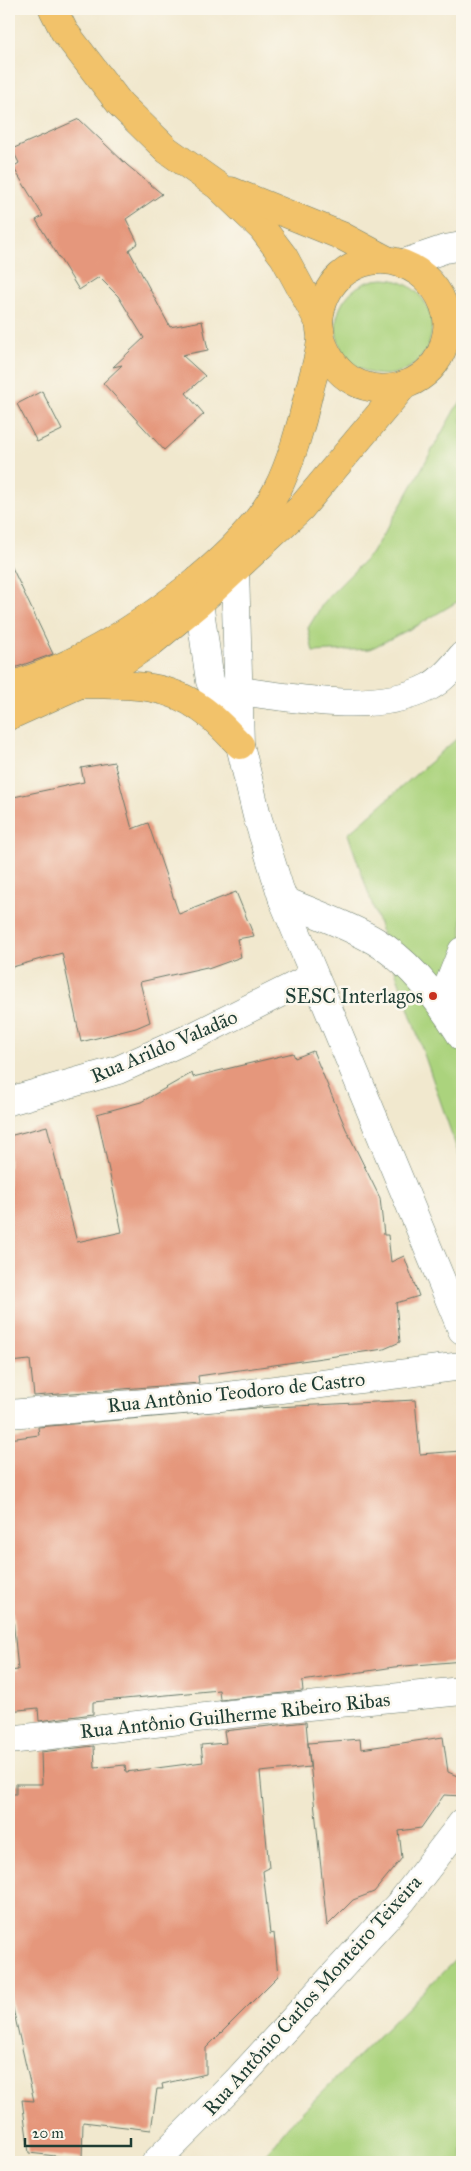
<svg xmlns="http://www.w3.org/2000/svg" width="471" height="2171" viewBox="0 0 471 2171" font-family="'IM FELL Great Primer',serif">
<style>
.green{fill:#abd37d;stroke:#658858}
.building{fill:#e5977b}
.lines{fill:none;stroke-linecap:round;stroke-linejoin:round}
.minor-casing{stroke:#68796a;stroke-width:29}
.major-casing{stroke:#68796a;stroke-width:29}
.minor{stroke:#fff;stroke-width:28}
.major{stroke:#f2c26a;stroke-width:28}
.poi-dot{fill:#c8321e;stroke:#fbf7ec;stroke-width:2}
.labels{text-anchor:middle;stroke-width:5;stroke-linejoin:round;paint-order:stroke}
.poi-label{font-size:20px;fill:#1f3d34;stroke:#fbf7ec;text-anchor:end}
.street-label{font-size:20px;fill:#1f3d34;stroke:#fbf7ec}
</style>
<rect width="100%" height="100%" fill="#fbf7ec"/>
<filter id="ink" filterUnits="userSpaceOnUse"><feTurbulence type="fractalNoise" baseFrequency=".02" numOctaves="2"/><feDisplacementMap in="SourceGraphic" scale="10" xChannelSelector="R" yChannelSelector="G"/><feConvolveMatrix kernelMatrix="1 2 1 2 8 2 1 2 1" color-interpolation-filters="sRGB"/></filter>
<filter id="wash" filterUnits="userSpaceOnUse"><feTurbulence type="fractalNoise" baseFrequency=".0096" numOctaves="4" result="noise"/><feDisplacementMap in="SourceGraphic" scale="20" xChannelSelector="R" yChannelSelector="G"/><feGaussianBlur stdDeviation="1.12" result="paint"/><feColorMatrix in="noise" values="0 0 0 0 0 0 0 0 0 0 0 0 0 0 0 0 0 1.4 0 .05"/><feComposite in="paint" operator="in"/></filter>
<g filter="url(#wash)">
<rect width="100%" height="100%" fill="#f1e8ce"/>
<g class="green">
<circle cx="384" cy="327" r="48"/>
<path d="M 462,401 L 462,599 L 418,625 L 370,649 L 313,652 L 308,628 L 325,600 L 371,554 L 404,500 L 455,409 Z"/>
<path d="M 462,734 L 462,1164 L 348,834 Z"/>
<path d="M 462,1953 L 462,2162 L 259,2162 L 289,2125 Z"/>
</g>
<g id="blocks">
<g class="building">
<path d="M 79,119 L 127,165 L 162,194 L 126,219 L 138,243 L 129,250 L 170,327 L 202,321 L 208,350 L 182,355 L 205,376 L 186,393 L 204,414 L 164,450 L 103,383 L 122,365 L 113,367 L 144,338 L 118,296 L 99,277 L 79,290 L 36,220 L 43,216 L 13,167 L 19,163 L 12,149 Z"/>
<path d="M 42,391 L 62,430 L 37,442 L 17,404 Z"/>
<path d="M 9,561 L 53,654 L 9,670 Z"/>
<path d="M 114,762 L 132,829 L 148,823 L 179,914 L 236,892 L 254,936 L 237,939 L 241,957 L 208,969 L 207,967 L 140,982 L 150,1022 L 136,1028 L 81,1042 L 62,953 L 9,968 L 9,798 L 84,782 L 81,768 Z"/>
<path d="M 313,1051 L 346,1129 L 380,1198 L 384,1235 L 388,1235 L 391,1262 L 404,1256 L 419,1296 L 396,1303 L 400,1342 L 384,1349 L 198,1376 L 199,1383 L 34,1396 L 30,1360 L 9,1362 L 9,1136 L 47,1126 L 77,1242 L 122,1232 L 97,1114 L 141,1102 L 192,1073 L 193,1077 L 293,1053 L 295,1058 Z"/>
<path d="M 415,1400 L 420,1454 L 461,1451 L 462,1661 L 394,1667 L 302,1681 L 303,1691 L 220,1700 L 219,1690 L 93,1702 L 93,1714 L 39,1721 L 38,1708 L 9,1711 L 9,1671 L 18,1670 L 9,1577 L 9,1439 L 39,1435 L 38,1427 L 256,1408 Z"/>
<path d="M 306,1722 L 310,1767 L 260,1772 L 269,1868 L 263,1871 L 270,1934 L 274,1933 L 278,1976 L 206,2048 L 206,2074 L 162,2084 L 163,2089 L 157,2089 L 151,2130 L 83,2122 L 82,2159 L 29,2153 L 22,2100 L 34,2101 L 9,1991 L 9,1794 L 16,1794 L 16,1784 L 42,1784 L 41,1752 L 94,1746 L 95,1768 L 125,1765 L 126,1772 L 203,1762 L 201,1745 L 226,1743 L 224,1731 Z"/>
<path d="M 443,1737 L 448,1772 L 462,1778 L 462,1796 L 444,1795 L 421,1828 L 399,1831 L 402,1858 L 374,1892 L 353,1900 L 327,1926 L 308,1743 L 360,1739 L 361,1749 Z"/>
</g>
</g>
</g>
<g filter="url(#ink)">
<use href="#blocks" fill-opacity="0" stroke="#68796a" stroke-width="1"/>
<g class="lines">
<defs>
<g id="minor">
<path d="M 404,263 L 445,249 L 462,246"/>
<path d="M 235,569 L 240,745 L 257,816 L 283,900 L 462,1330"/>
<path d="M 196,581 L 210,681 L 237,739"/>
<path d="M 239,691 C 297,698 375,715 429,687 C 442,680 453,667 462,656"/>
<path d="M 283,900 C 313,913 346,924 375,941 C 412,963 440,1001 462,1037"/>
<path d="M 441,1004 L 462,951"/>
<path d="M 9,1101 L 118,1070 L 194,1036 L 314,976"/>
<path d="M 9,1414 L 220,1397 L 462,1366"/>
<path d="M 9,1740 L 257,1711 L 462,1691"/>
<path d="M 156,2162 L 237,2081 L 402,1901 L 462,1823"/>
</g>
<g id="major">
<path d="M 53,9 L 64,31 L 120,104 L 167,150 L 218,186 L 262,228 L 284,257 L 319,322"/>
<path d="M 231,191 L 342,236 L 387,260"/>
<path d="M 82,684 C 123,685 165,682 200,708 C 215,718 227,732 240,745"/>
<path d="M 9,687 C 30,679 52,672 72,662 C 138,630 243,556 277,490 C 290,465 302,423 308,396 C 312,378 320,357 321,338 C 321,332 319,326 319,320 C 321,304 328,287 340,276 C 378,242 435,266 446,313 C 449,323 447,334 444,344 C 434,382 387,400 353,381 C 336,372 327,356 321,339"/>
<path d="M 9,716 L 80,684 L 117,665 L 153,641 L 199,603 L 301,508 L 404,385"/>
</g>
</defs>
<use href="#minor" class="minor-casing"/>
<use href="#major" class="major-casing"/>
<use href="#minor" class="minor"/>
<use href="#major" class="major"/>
</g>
</g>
<circle class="poi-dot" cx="433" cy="996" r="5"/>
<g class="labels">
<g class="poi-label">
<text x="423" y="1003">SESC Interlagos</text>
</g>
<g class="street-label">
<text transform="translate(164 1046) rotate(-23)" y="7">Rua Arildo Valadão</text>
<text transform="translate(236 1392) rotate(-6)" y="7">Rua Antônio Teodoro de Castro</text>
<text transform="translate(235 1715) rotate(-6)" y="7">Rua Antônio Guilherme Ribeiro Ribas</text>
<text transform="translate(312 1995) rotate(-48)" y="7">Rua Antônio Carlos Monteiro Teixeira</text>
</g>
</g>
<rect width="471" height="2171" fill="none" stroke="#fbf7ec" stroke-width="30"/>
<path d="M25 2138v8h106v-8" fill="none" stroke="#1f3d34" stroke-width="2.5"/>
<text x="32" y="2138" font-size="15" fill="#1f3d34" stroke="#fbf7ec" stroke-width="4" paint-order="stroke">20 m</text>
</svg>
